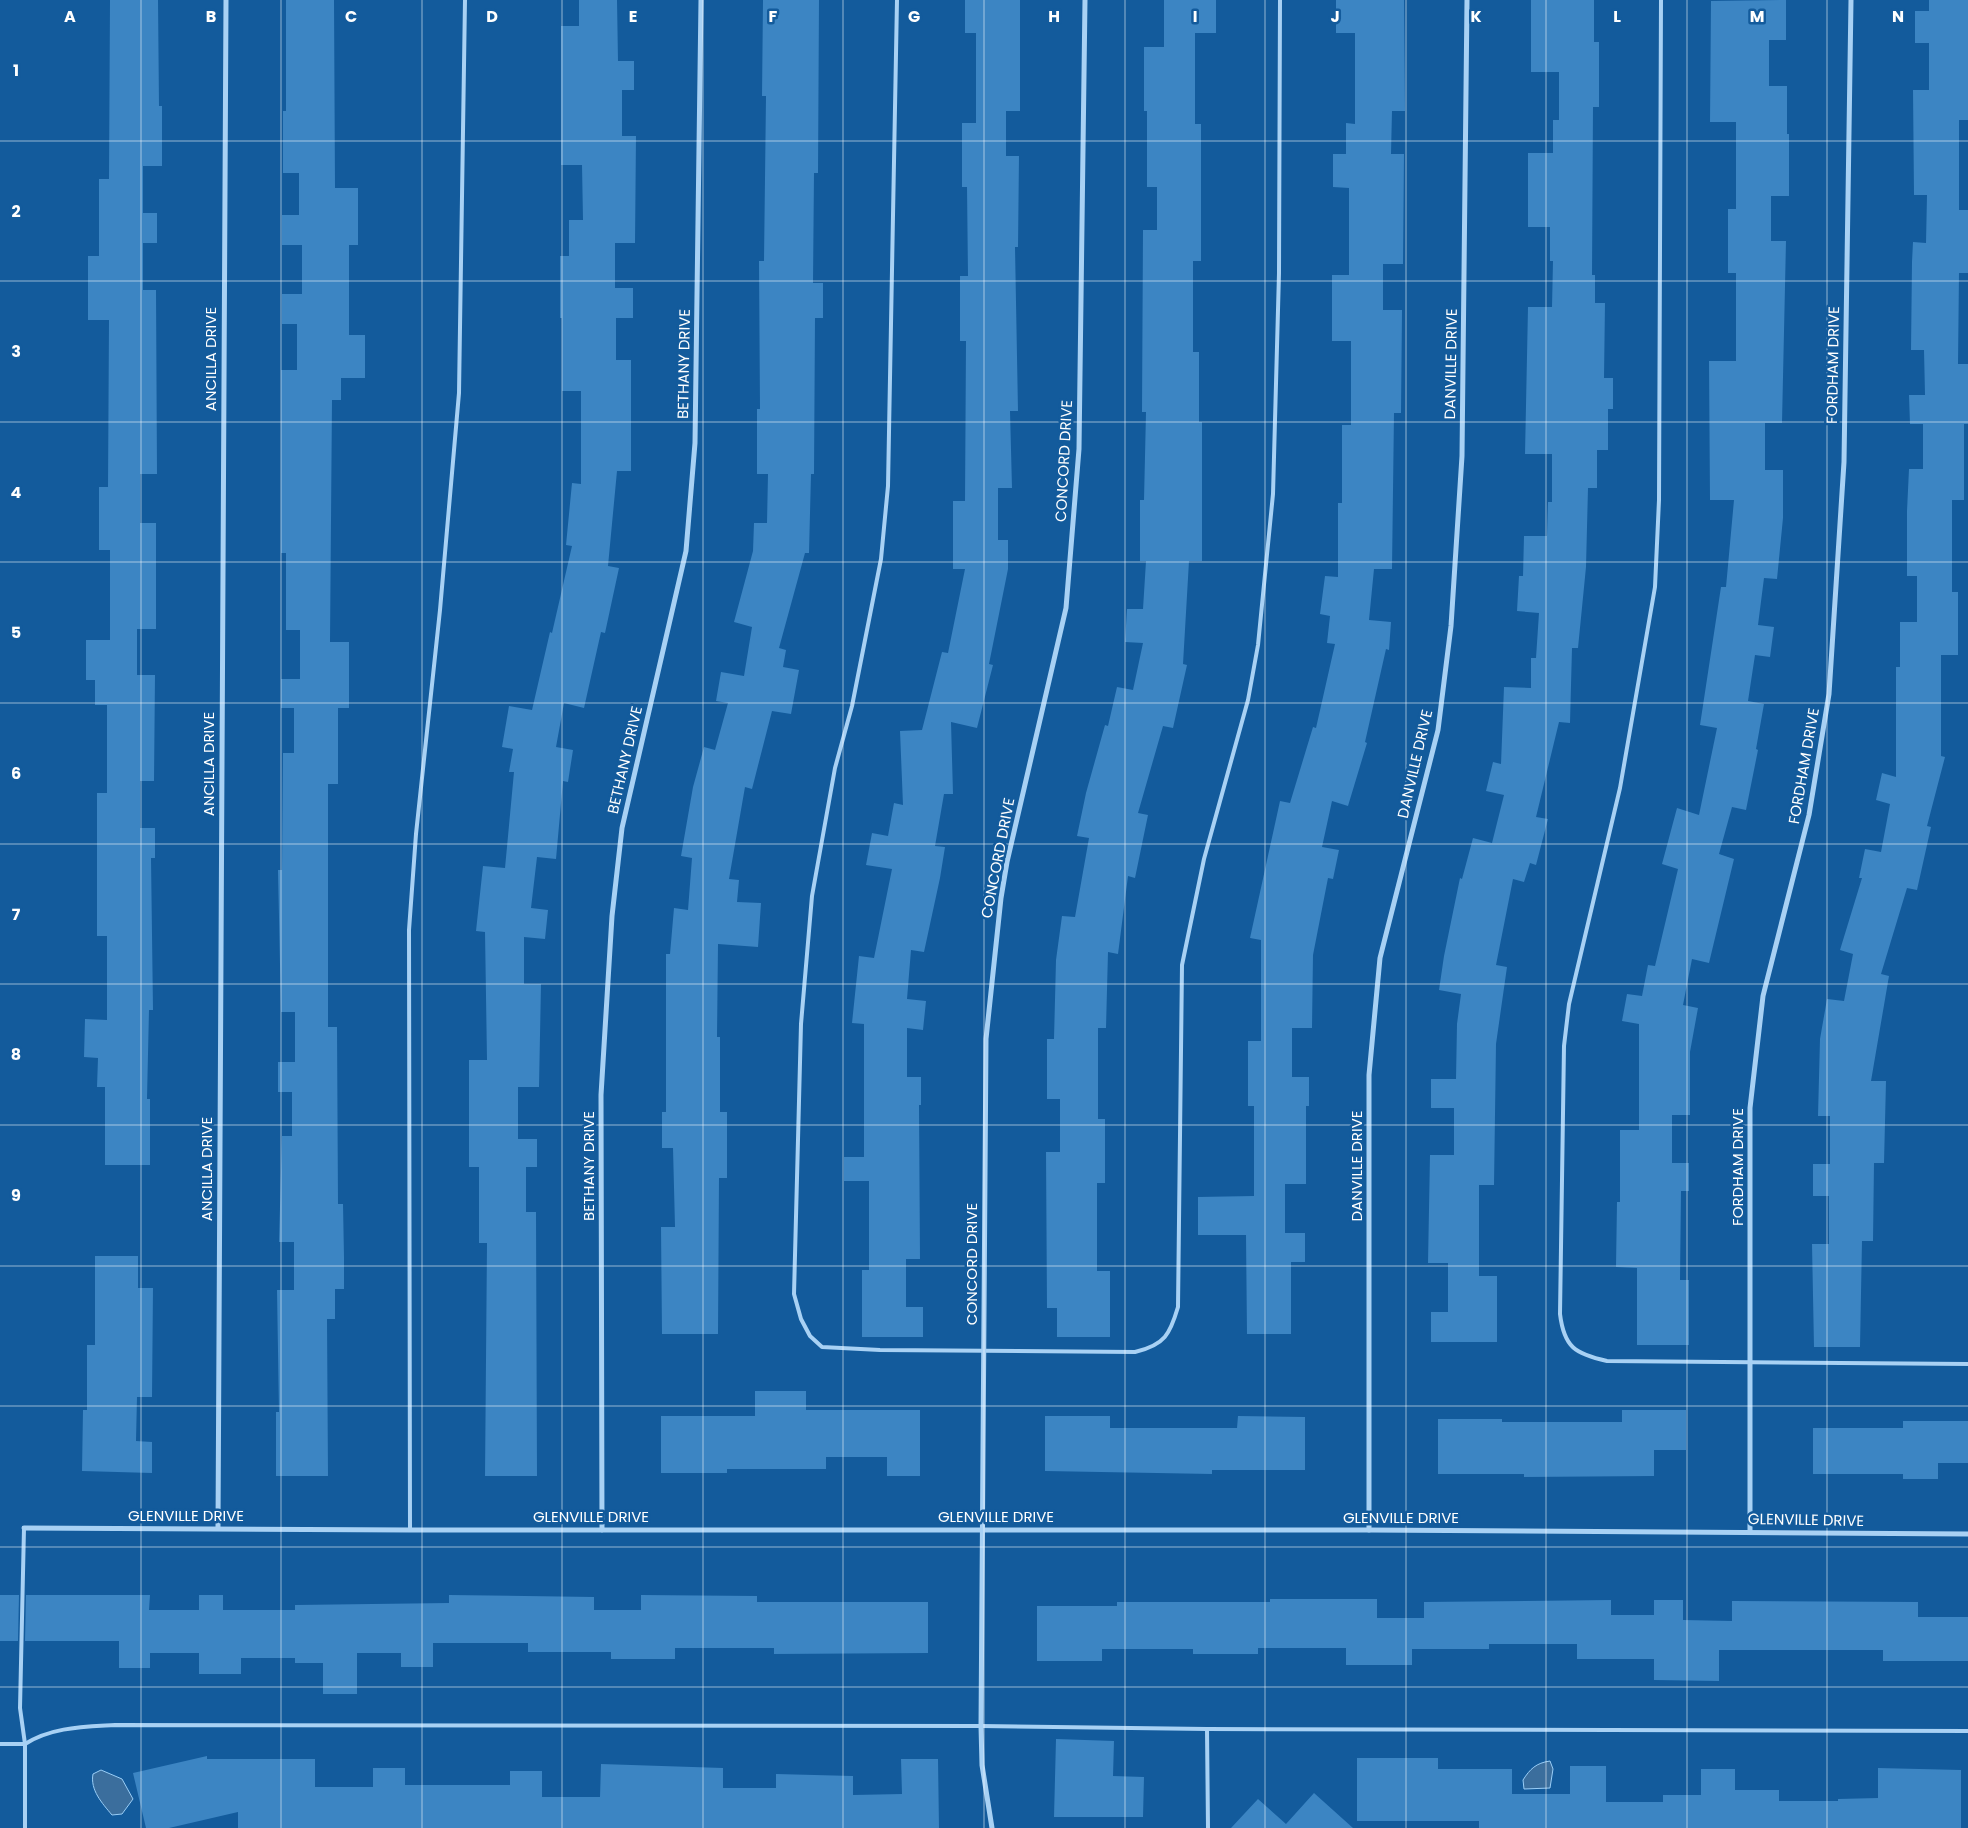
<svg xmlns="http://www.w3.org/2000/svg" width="1968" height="1828" viewBox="0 0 1968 1828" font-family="Poppins,sans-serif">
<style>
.water{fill:#3b6e9d;stroke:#9acef7}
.building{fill:#3c85c3}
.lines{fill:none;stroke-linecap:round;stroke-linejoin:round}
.service{stroke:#a8d1f4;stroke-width:4}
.minor{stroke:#a8d1f4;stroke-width:5}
.grid{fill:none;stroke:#fff;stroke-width:1;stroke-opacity:0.55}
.labels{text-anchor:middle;stroke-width:5;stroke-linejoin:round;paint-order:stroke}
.street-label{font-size:15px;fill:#fff;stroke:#135b9c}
.grid-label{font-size:16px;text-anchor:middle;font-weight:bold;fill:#fff;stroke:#135b9c;stroke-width:5;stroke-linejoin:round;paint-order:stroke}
</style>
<rect width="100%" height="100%" fill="#135b9c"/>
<g class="water">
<path d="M 1550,1761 L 1553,1769 L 1550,1788 L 1524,1789 L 1523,1780 C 1530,1769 1536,1763 1550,1761 Z"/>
<path d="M 101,1770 L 122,1779 L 133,1799 L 122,1814 L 112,1815 C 102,1803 90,1790 93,1774 Z"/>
</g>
<g class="building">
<path d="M 110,0 L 158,0 L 159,106 L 162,106 L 162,166 L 143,166 L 143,213 L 157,213 L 157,243 L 143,243 L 143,290 L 156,290 L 157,474 L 140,474 L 140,523 L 156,523 L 156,629 L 137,629 L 137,675 L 155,675 L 154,781 L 140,781 L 140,828 L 155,828 L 155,858 L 151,858 L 153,1010 L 149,1010 L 147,1099 L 150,1099 L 150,1165 L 105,1165 L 105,1087 L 97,1087 L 98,1058 L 84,1057 L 85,1019 L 107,1020 L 107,936 L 97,936 L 97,793 L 107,793 L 107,705 L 95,705 L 95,680 L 86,680 L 86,640 L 110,640 L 110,550 L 99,550 L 99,487 L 108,487 L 109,320 L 88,320 L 88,256 L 99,256 L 99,179 L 109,179 Z"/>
<path d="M 286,0 L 334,0 L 335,188 L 358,188 L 358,245 L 349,245 L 349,335 L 365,335 L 365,378 L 341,378 L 341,400 L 332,400 L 330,642 L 349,642 L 349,708 L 338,708 L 338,784 L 328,784 L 328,1027 L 337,1027 L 338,1204 L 343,1204 L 344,1257 L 344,1289 L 335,1289 L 335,1319 L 327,1319 L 328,1476 L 276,1476 L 276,1412 L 279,1412 L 277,1290 L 294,1290 L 294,1242 L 279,1242 L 282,1136 L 292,1136 L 292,1092 L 278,1092 L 278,1062 L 295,1062 L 295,1012 L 281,1012 L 278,870 L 282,870 L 283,753 L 294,753 L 294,708 L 281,708 L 281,679 L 300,679 L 300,630 L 286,630 L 286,553 L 281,553 L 281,370 L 297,370 L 297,324 L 282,324 L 282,294 L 302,294 L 302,245 L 282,245 L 282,215 L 299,215 L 299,173 L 283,173 L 283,111 L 286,111 Z"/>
<path d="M 579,0 L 617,0 L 618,61 L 634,61 L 634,90 L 622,90 L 622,136 L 636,136 L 635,243 L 615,243 L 615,288 L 633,288 L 633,318 L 616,318 L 616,360 L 631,360 L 631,471 L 617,471 L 608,566 L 619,568 L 605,633 L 601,632 L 584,708 L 564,703 L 556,747 L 573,750 L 568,782 L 563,781 L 556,859 L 537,857 L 531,908 L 548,910 L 545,939 L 524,937 L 524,984 L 541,984 L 539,1087 L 518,1087 L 518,1139 L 537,1139 L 537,1167 L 526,1167 L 526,1212 L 536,1212 L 537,1476 L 485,1476 L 487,1243 L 479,1243 L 479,1167 L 469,1167 L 469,1060 L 487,1060 L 485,932 L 476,931 L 483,866 L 505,868 L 514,772 L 509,772 L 513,749 L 502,747 L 509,706 L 532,710 L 550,632 L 552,633 L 572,546 L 566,545 L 572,483 L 581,484 L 581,391 L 562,391 L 562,318 L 560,318 L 560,256 L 569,256 L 569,220 L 583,220 L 582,165 L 561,165 L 561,26 L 579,26 Z"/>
<path d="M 763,0 L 819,0 L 818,173 L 814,173 L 813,283 L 823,283 L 823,318 L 815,318 L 814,474 L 811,474 L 809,553 L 805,553 L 779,648 L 786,650 L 783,667 L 799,670 L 791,714 L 772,711 L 752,789 L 745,787 L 729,879 L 739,880 L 737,902 L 761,903 L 758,947 L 718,944 L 717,1037 L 720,1037 L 720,1112 L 727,1112 L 727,1178 L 719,1178 L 718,1334 L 662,1334 L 661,1227 L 675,1227 L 673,1148 L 662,1148 L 662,1112 L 666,1112 L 666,954 L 670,954 L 674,908 L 688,910 L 692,858 L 681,856 L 693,787 L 704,747 L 715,750 L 728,703 L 716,701 L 721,672 L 744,676 L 752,627 L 734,622 L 753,551 L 754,523 L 767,523 L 768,474 L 757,474 L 757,409 L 760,409 L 759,261 L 764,261 L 766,96 L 762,96 Z"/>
<path d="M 965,0 L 1020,0 L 1020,111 L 1006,111 L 1006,156 L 1019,156 L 1018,247 L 1015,247 L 1018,411 L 1010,411 L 1012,488 L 998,488 L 998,540 L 1008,540 L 1008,569 L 989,664 L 993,665 L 977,728 L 951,722 L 953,794 L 944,794 L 935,846 L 945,847 L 940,878 L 924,952 L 911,950 L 907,999 L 926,1001 L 923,1030 L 907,1028 L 907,1077 L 921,1077 L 921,1105 L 919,1105 L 920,1259 L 906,1259 L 906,1307 L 923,1307 L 923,1337 L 862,1337 L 862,1270 L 869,1270 L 869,1181 L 844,1181 L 844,1157 L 864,1157 L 864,1024 L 852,1023 L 859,956 L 874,958 L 892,869 L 866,865 L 872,833 L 888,836 L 894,803 L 903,805 L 900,731 L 922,730 L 942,652 L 948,653 L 965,569 L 953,569 L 953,501 L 965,501 L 966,341 L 960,341 L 960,276 L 968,276 L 967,187 L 962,187 L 962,123 L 976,123 L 976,33 L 965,33 Z"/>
<path d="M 1164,0 L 1216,0 L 1216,33 L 1195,33 L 1195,124 L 1201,124 L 1201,261 L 1193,261 L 1193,352 L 1199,352 L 1199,422 L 1202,422 L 1202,561 L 1189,561 L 1183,664 L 1187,665 L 1173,728 L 1163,726 L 1138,813 L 1148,815 L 1135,878 L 1128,876 L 1118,954 L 1108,952 L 1106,1028 L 1098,1028 L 1098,1119 L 1105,1119 L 1105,1183 L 1097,1183 L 1097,1271 L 1110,1271 L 1110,1337 L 1057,1337 L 1057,1308 L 1047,1308 L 1046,1152 L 1060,1152 L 1060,1099 L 1047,1099 L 1047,1039 L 1054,1039 L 1056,960 L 1062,916 L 1075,917 L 1089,838 L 1077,836 L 1086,793 L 1105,725 L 1108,726 L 1117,687 L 1133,690 L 1143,643 L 1125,642 L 1127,609 L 1143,609 L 1146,561 L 1140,561 L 1140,500 L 1144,500 L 1146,412 L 1142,412 L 1143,230 L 1157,230 L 1157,187 L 1147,187 L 1147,111 L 1144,111 L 1144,47 L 1164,47 Z"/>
<path d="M 1336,0 L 1404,0 L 1405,111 L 1392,111 L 1391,154 L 1404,154 L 1403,264 L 1383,264 L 1383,310 L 1402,310 L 1401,413 L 1394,413 L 1392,569 L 1374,569 L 1369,620 L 1391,622 L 1389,650 L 1386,649 L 1365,742 L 1367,743 L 1348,806 L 1332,801 L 1322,847 L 1339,850 L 1333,879 L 1328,878 L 1313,955 L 1312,1028 L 1292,1028 L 1292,1077 L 1309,1077 L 1309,1106 L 1306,1106 L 1306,1184 L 1285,1184 L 1285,1233 L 1305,1233 L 1305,1262 L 1291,1262 L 1291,1334 L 1247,1334 L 1246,1235 L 1198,1235 L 1198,1197 L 1254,1196 L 1254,1106 L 1248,1106 L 1248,1041 L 1261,1041 L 1261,940 L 1250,938 L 1280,801 L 1290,803 L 1313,727 L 1316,728 L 1335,644 L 1327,643 L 1330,616 L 1320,614 L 1325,576 L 1338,577 L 1338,503 L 1342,503 L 1342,425 L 1351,425 L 1351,341 L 1332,341 L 1332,275 L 1349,275 L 1349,188 L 1333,187 L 1333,154 L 1346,154 L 1346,123 L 1355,124 L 1355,33 L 1336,33 Z"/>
<path d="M 1531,0 L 1594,0 L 1594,42 L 1599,42 L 1599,107 L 1593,107 L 1592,275 L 1595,275 L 1595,303 L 1605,303 L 1604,378 L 1613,378 L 1613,409 L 1608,409 L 1608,450 L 1597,450 L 1597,488 L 1588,488 L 1586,567 L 1578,648 L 1572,648 L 1570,723 L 1559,722 L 1536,817 L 1548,819 L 1536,865 L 1530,863 L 1524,882 L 1513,879 L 1496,965 L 1507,967 L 1496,1044 L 1494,1185 L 1479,1185 L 1479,1276 L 1497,1276 L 1497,1342 L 1431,1342 L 1431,1312 L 1448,1312 L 1448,1263 L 1428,1263 L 1430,1155 L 1454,1155 L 1454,1108 L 1431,1108 L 1431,1079 L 1456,1079 L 1457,1024 L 1461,994 L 1439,990 L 1444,956 L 1460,878 L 1462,879 L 1473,838 L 1492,843 L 1504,795 L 1486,791 L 1493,762 L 1501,764 L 1504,687 L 1531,688 L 1531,658 L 1536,658 L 1539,613 L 1517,611 L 1519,576 L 1523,576 L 1524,536 L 1547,536 L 1548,502 L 1552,502 L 1552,454 L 1525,454 L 1528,307 L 1552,307 L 1553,261 L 1550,261 L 1550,227 L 1528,227 L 1528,153 L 1553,153 L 1553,120 L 1559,120 L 1559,72 L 1531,72 Z"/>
<path d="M 1786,0 L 1786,40 L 1769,40 L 1769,86 L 1787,86 L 1787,134 L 1789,134 L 1789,196 L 1771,196 L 1771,241 L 1786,241 L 1782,423 L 1765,423 L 1765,470 L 1783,470 L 1783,518 L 1777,579 L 1764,578 L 1758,625 L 1774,627 L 1770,657 L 1755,655 L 1748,701 L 1764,704 L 1756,749 L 1758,750 L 1746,810 L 1732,807 L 1719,854 L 1734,859 L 1709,963 L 1692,959 L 1683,1005 L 1698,1008 L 1690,1052 L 1690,1115 L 1672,1115 L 1672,1163 L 1689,1163 L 1689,1191 L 1681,1191 L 1680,1280 L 1689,1280 L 1689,1345 L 1637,1345 L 1637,1268 L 1616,1267 L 1617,1202 L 1620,1202 L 1620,1130 L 1639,1130 L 1639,1024 L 1622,1021 L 1627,994 L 1642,996 L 1648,965 L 1655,966 L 1678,869 L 1662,864 L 1677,808 L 1699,815 L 1717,728 L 1700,725 L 1721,587 L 1726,587 L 1734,500 L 1710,500 L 1709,361 L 1736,361 L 1736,273 L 1728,273 L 1728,209 L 1736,209 L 1736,122 L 1710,122 L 1711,1 Z"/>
<path d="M 1929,0 L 1968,0 L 1968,120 L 1959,120 L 1959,210 L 1968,210 L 1968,273 L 1959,273 L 1958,364 L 1968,364 L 1968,424 L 1964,424 L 1964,500 L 1952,500 L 1952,592 L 1958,592 L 1958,655 L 1941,655 L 1941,756 L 1945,757 L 1927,826 L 1931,827 L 1917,890 L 1907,888 L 1881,974 L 1889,976 L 1871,1081 L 1886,1081 L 1884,1163 L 1874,1163 L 1873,1241 L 1862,1241 L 1860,1347 L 1814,1347 L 1812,1244 L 1829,1244 L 1829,1196 L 1813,1196 L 1813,1164 L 1830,1164 L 1830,1116 L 1818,1116 L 1820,1039 L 1827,999 L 1844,1001 L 1853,954 L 1840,950 L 1862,878 L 1859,878 L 1865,849 L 1881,852 L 1890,804 L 1876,800 L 1882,773 L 1896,777 L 1896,667 L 1900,667 L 1900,622 L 1917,622 L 1917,576 L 1907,576 L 1907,511 L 1909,469 L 1923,469 L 1923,424 L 1910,424 L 1909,395 L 1925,395 L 1924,350 L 1911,350 L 1912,262 L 1913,242 L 1926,243 L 1927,195 L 1914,195 L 1913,90 L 1929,90 L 1929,43 L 1915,43 L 1915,11 L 1929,11 Z"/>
<path d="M 95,1256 L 138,1256 L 138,1288 L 153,1288 L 152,1397 L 137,1397 L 136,1441 L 152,1442 L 152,1473 L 82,1471 L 83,1410 L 87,1410 L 87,1345 L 95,1345 Z"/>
<path d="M 755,1391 L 806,1391 L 806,1410 L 920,1410 L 920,1476 L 887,1476 L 887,1457 L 826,1457 L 826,1469 L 727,1469 L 727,1473 L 661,1473 L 661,1416 L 755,1416 Z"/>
<path d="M 1622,1410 L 1686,1410 L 1686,1450 L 1654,1450 L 1654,1476 L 1524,1477 L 1524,1474 L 1438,1474 L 1438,1419 L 1502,1419 L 1502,1422 L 1622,1422 Z"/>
<path d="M 1045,1416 L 1110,1416 L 1110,1428 L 1237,1428 L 1238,1416 L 1305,1417 L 1305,1470 L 1212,1470 L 1212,1474 L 1045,1471 Z"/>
<path d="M 1903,1421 L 1968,1421 L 1968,1463 L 1938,1463 L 1938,1479 L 1903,1479 L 1903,1474 L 1813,1474 L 1813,1428 L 1903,1428 Z"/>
<path d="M 0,1595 L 19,1595 L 18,1641 L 0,1641 Z"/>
<path d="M 26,1595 L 150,1595 L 149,1610 L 199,1610 L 199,1595 L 223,1595 L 223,1610 L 295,1610 L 295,1605 L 449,1603 L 449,1595 L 594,1597 L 594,1610 L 641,1610 L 641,1595 L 757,1596 L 757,1602 L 928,1602 L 928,1653 L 774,1654 L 774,1648 L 675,1648 L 675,1659 L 611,1659 L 611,1652 L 528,1652 L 528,1643 L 433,1643 L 433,1667 L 401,1667 L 401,1653 L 357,1653 L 357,1694 L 323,1694 L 323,1663 L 295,1663 L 295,1658 L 241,1658 L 241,1674 L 199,1674 L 199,1653 L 150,1653 L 150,1668 L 119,1668 L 119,1641 L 25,1641 Z"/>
<path d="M 1270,1599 L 1377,1599 L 1377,1618 L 1424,1618 L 1424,1602 L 1611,1600 L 1611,1615 L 1654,1615 L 1654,1600 L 1683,1600 L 1683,1620 L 1732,1621 L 1732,1601 L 1918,1602 L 1918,1617 L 1968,1617 L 1968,1661 L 1883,1661 L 1883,1650 L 1719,1650 L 1719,1681 L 1654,1680 L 1654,1659 L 1577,1659 L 1577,1644 L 1489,1644 L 1489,1649 L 1412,1649 L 1412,1665 L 1346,1665 L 1346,1648 L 1258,1648 L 1258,1654 L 1193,1654 L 1193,1649 L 1102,1649 L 1102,1661 L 1037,1661 L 1037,1606 L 1117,1606 L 1117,1602 L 1270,1602 Z"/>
<path d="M 1056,1739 L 1114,1741 L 1113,1776 L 1144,1777 L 1143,1817 L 1054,1817 Z"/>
<path d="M 207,1756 L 207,1759 L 315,1759 L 315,1787 L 373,1787 L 373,1768 L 405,1768 L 405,1785 L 510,1785 L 510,1771 L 542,1771 L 542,1797 L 600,1797 L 601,1764 L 723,1768 L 723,1788 L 776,1788 L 776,1774 L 853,1776 L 853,1795 L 902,1794 L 901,1759 L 938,1759 L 939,1828 L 238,1828 L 238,1812 L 169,1828 L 146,1828 L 133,1773 Z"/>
<path d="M 1357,1758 L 1438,1758 L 1438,1769 L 1512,1769 L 1512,1794 L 1570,1794 L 1570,1766 L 1606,1766 L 1606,1802 L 1663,1802 L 1663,1795 L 1701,1795 L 1701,1769 L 1735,1769 L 1735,1790 L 1779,1790 L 1779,1801 L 1838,1801 L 1838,1799 L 1878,1798 L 1878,1768 L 1961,1770 L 1961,1828 L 1479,1828 L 1479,1821 L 1357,1821 Z"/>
<path d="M 1314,1793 L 1353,1828 L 1231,1828 L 1258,1799 L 1286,1824 Z"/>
</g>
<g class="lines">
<g class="service">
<path d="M 897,0 L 888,486 L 881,559 L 852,706 L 835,768 L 812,896 L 801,1024 L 794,1294 L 801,1319 L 810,1336 L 822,1347 L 880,1350 L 1135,1352 C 1165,1345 1170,1334 1178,1307 L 1182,965 L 1204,859 L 1248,700 L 1258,645 L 1273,494 L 1279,273 L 1280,0"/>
<path d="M 1661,0 L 1659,500 L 1655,587 L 1620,788 L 1569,1004 L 1564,1046 L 1560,1314 C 1564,1347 1575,1354 1607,1361 L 1968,1364"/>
<path d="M 410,1530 L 409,930 L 416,834 L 440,610 L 459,393 L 465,0"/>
<path d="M 1207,1729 L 1968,1731"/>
<path d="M 0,1744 L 25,1744 L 20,1708 L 24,1528"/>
<path d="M 25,1828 L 25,1744 C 52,1727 83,1727 115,1725 L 981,1726 L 1207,1729 L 1208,1828"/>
</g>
<g class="minor">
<path d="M 24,1528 L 410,1530 L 1369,1530 L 1968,1534"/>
<path d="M 218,1528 L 226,0"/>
<path d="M 602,1530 L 601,1095 L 612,916 L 622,828 L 686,551 L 695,443 L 701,0"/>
<path d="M 1369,1530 L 1369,1075 L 1380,958 L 1438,730 L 1451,626 L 1462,456 L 1467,0"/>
<path d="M 1750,1532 L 1750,1108 L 1763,996 L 1809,815 L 1829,694 L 1844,462 L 1851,0"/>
<path d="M 992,1828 L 982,1765 L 981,1726 L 986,1039 L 1001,898 L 1007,862 L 1066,608 L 1079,449 L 1085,0"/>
</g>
</g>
<path class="grid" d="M 141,0 L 141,1828M 281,0 L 281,1828M 422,0 L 422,1828M 562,0 L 562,1828M 703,0 L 703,1828M 843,0 L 843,1828M 984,0 L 984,1828M 1125,0 L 1125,1828M 1265,0 L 1265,1828M 1406,0 L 1406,1828M 1546,0 L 1546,1828M 1687,0 L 1687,1828M 1827,0 L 1827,1828M 0,141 L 1968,141M 0,281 L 1968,281M 0,422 L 1968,422M 0,562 L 1968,562M 0,703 L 1968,703M 0,844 L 1968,844M 0,984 L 1968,984M 0,1125 L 1968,1125M 0,1266 L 1968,1266M 0,1406 L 1968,1406M 0,1547 L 1968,1547M 0,1687 L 1968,1687"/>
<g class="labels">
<g class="street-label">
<text transform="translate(211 359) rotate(-90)" y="5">ANCILLA DRIVE</text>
<text transform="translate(684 364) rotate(-89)" y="5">BETHANY DRIVE</text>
<text transform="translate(1451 364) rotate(-89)" y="5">DANVILLE DRIVE</text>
<text transform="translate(1833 365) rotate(-89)" y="5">FORDHAM DRIVE</text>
<text transform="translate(1064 461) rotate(-87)" y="5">CONCORD DRIVE</text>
<text transform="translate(625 760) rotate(-77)" y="5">BETHANY DRIVE</text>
<text transform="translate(209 764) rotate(-90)" y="5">ANCILLA DRIVE</text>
<text transform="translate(1415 764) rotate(-77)" y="5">DANVILLE DRIVE</text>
<text transform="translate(1804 766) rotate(-80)" y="5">FORDHAM DRIVE</text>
<text transform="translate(998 858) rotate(-79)" y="5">CONCORD DRIVE</text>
<text transform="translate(589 1166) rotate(-90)" y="5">BETHANY DRIVE</text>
<text transform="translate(1357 1166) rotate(-90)" y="5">DANVILLE DRIVE</text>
<text transform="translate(1738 1167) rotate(-90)" y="5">FORDHAM DRIVE</text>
<text transform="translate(207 1169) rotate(-90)" y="5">ANCILLA DRIVE</text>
<text transform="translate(972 1264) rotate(-90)" y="5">CONCORD DRIVE</text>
<text x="186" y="1521">GLENVILLE DRIVE</text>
<text x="591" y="1522">GLENVILLE DRIVE</text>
<text x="996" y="1522">GLENVILLE DRIVE</text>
<text x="1401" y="1523">GLENVILLE DRIVE</text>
<text transform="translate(1806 1520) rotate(1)" y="5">GLENVILLE DRIVE</text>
</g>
</g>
<g class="grid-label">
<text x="70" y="22">A</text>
<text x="211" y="22">B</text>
<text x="351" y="22">C</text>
<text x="492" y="22">D</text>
<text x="633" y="22">E</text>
<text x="773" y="22">F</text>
<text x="914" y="22">G</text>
<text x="1054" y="22">H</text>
<text x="1195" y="22">I</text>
<text x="1335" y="22">J</text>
<text x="1476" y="22">K</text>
<text x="1617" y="22">L</text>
<text x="1757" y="22">M</text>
<text x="1898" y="22">N</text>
<text x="16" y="76">1</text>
<text x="16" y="217">2</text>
<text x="16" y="357">3</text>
<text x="16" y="498">4</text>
<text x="16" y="638">5</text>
<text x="16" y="779">6</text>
<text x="16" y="920">7</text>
<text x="16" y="1060">8</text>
<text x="16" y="1201">9</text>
</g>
</svg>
